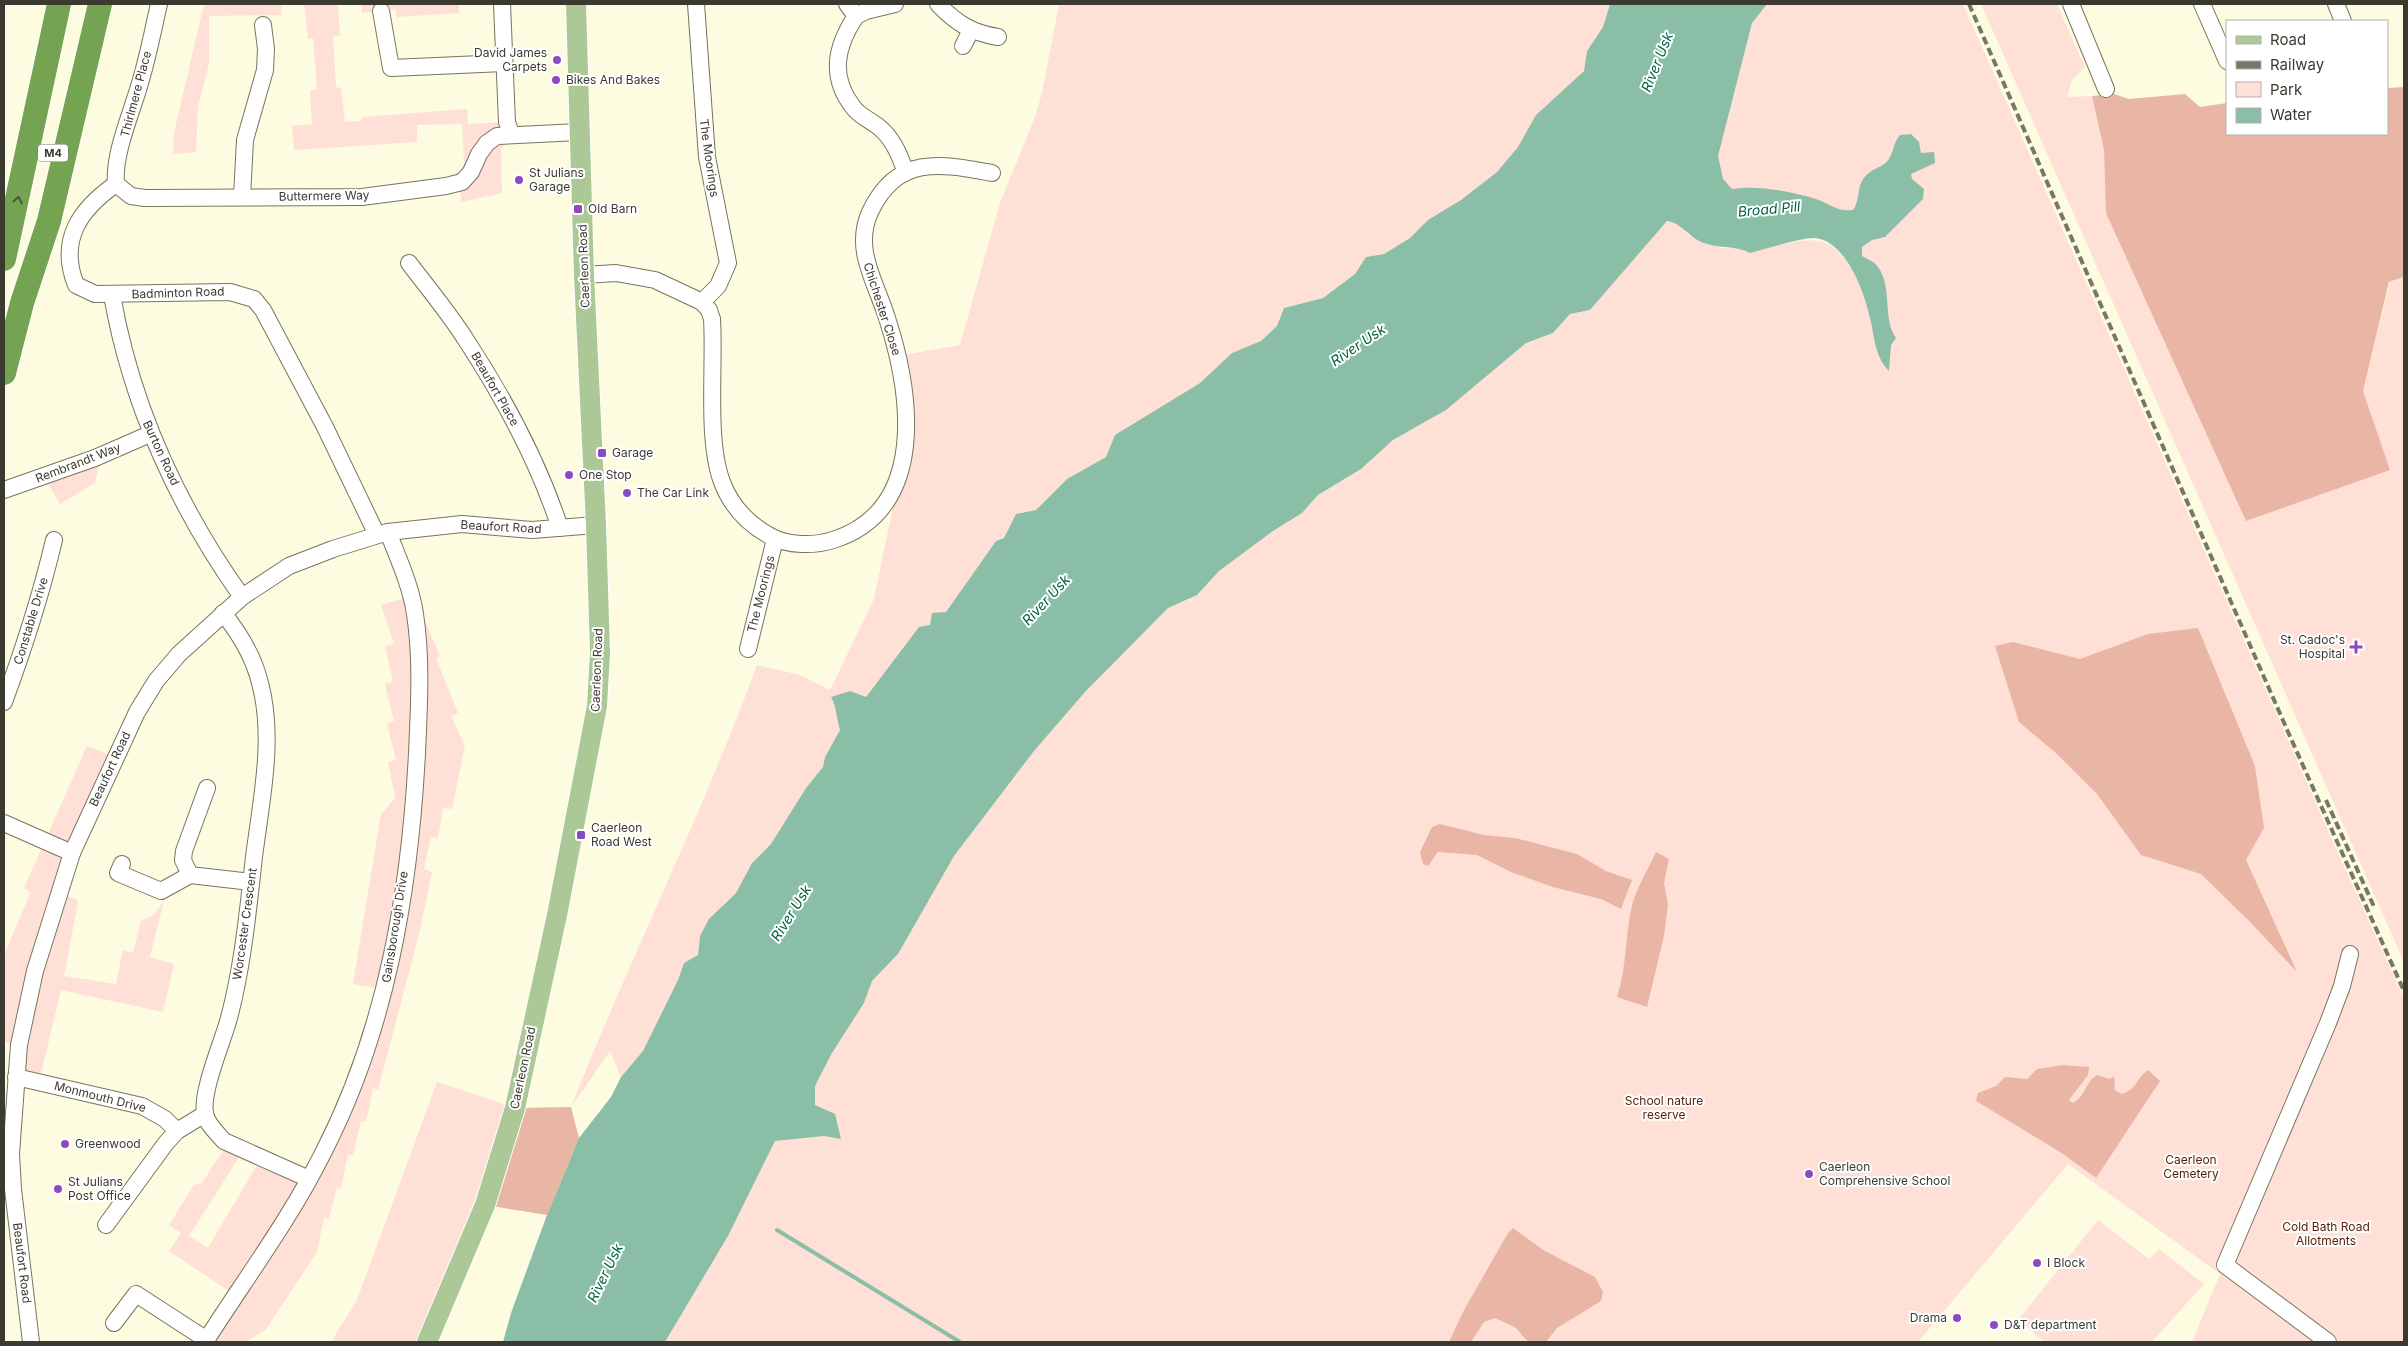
<svg xmlns="http://www.w3.org/2000/svg" width="2408" height="1346" viewBox="0 0 2408 1346" font-family="Inter,sans-serif">
<style>
.green{fill:#ffe0d6}
.forest{fill:#e9b6a5}
.water{fill:#8bbea6}
.lines{fill:none;stroke-linecap:round;stroke-linejoin:round}
.stream{stroke:#8bbea6;stroke-width:4}
.minor-casing{stroke:#78755e;stroke-width:18}
.major-casing{stroke:#fff;stroke-width:22}
.highway-casing{stroke:#fff;stroke-width:26}
.minor{stroke:#fff;stroke-width:16}
.major{stroke:#acc897;stroke-width:20}
.highway{stroke:#74a351;stroke-width:24}
.rail{stroke:#777667;stroke-width:4;stroke-dasharray:8 4;stroke-linecap:butt}
.oneway{stroke:#495438}
.poi-dot{fill:#8b4abf;stroke:#fff;stroke-width:2}
.labels{text-anchor:middle;stroke-width:4;stroke-linejoin:round;paint-order:stroke}
.shield{fill:#fff;stroke:#76756e;stroke-width:1}
.shield-label{font-size:11px;font-weight:bold;fill:#3b3a30}
.poi-label{font-size:12px;fill:#3b3a30;stroke:#fff;text-anchor:start}
.street-label{font-size:12px;fill:#3b3a30;stroke:#fff}
.park-label{font-size:12px;fill:#571c03;stroke:#fff}
.water-label{font-size:14px;font-style:italic;fill:#006244;stroke:#fff}
</style>
<rect width="100%" height="100%" fill="#fdfbe0"/>
<g class="green">
<path d="M 204,4 L 281,4 L 282,15 L 209,16 L 209,64 L 198,106 L 196,152 L 173,154 L 174,133 Z"/>
<path d="M 304,4 L 338,4 L 340,35 L 333,37 L 336,87 L 341,88 L 345,122 L 361,121 L 362,117 L 467,109 L 468,124 L 507,122 L 511,134 L 501,149 L 502,193 L 461,202 L 460,183 L 464,162 L 462,124 L 417,125 L 417,142 L 294,150 L 292,126 L 312,124 L 310,91 L 317,89 L 313,38 L 308,39 Z"/>
<path d="M 361,4 L 459,4 L 459,13 L 397,17 L 395,9 L 362,13 Z"/>
<path d="M 1059,4 L 1610,4 L 1603,27 L 1587,51 L 1584,71 L 1536,115 L 1518,147 L 1497,172 L 1461,200 L 1428,220 L 1410,238 L 1384,254 L 1366,257 L 1355,274 L 1323,298 L 1284,308 L 1277,326 L 1261,342 L 1232,353 L 1200,383 L 1115,435 L 1106,457 L 1067,479 L 1036,510 L 1016,514 L 1004,538 L 996,541 L 946,612 L 930,625 L 919,627 L 866,697 L 831,698 C 837,708 836,719 840,730 L 825,757 L 823,767 L 806,788 L 771,844 L 752,863 L 736,893 L 725,902 L 700,936 L 698,955 L 684,963 L 678,980 L 643,1051 L 621,1077 L 610,1051 L 571,1107 C 630,958 702,815 757,665 L 800,675 L 830,690 L 874,599 L 899,478 L 898,356 L 960,345 L 1000,203 L 1035,117 L 1042,93 Z"/>
<path d="M 1712,4 L 1963,4 L 2337,851 L 2404,998 L 2404,1342 L 2340,1342 L 2238,1266 L 2321,1342 L 2192,1342 L 2220,1274 L 2068,1164 L 1918,1342 L 665,1342 L 728,1236 L 775,1141 L 824,1136 L 835,1115 L 815,1106 L 815,1086 L 832,1053 L 864,1003 L 872,981 L 898,954 L 954,856 L 1034,751 L 1085,692 L 1168,608 L 1197,595 L 1219,571 L 1273,531 L 1302,513 L 1318,495 L 1361,469 L 1393,440 L 1427,421 L 1526,342 L 1553,333 L 1570,314 L 1590,310 L 1667,221 L 1676,223 L 1689,235 L 1721,248 L 1741,248 L 1750,253 C 1802,240 1835,222 1859,285 C 1865,300 1867,314 1880,325 L 1844,242 L 1702,213 Z"/>
<path d="M 1981,4 L 2057,4 L 2085,67 L 2072,80 L 2067,97 L 2092,96 L 2104,150 L 2106,176 L 2389,470 L 2363,391 L 2390,282 L 2404,277 L 2404,962 Z"/>
<path d="M 101,455 L 95,483 L 60,504 L 44,477 Z"/>
<path d="M 411,596 L 415,613 L 425,621 L 440,656 L 436,658 L 458,713 L 451,716 L 465,746 L 452,809 L 443,808 L 438,838 L 431,837 L 424,869 L 432,872 L 420,930 L 378,1090 L 373,1088 L 366,1122 L 361,1121 L 353,1155 L 348,1155 L 341,1188 L 337,1187 L 329,1219 L 324,1218 L 317,1252 L 266,1329 L 246,1342 L 205,1342 L 235,1295 L 169,1251 L 181,1233 L 169,1225 L 194,1185 L 202,1183 L 228,1143 L 243,1151 L 189,1236 L 208,1248 L 261,1158 L 310,1179 L 384,989 L 353,984 L 381,814 L 395,798 L 388,762 L 396,760 L 387,724 L 394,721 L 385,684 L 393,682 L 385,646 L 394,644 L 381,605 Z"/>
<path d="M 87,746 L 115,757 L 59,893 L 75,899 L 78,902 L 64,976 L 116,984 L 123,950 L 133,953 L 141,921 L 154,915 L 164,900 L 150,957 L 174,964 L 163,1012 L 61,990 L 39,1082 L 16,1077 L 19,1046 L 4,1042 L 4,955 L 31,892 L 24,888 Z"/>
<path d="M 437,1082 L 515,1108 L 427,1342 L 331,1342 L 357,1300 Z"/>
<path d="M 2098,1220 L 2149,1259 L 2159,1249 L 2204,1284 L 2152,1342 L 2045,1342 L 2018,1320 Z"/>
</g>
<g class="forest">
<path d="M 2404,87 L 2404,277 L 2389,282 L 2363,391 L 2390,470 L 2246,521 L 2106,213 L 2104,150 L 2092,96 L 2114,94 L 2129,99 L 2185,94 L 2200,107 L 2227,103 L 2227,134 L 2387,134 L 2387,88 Z"/>
<path d="M 2198,628 L 2255,766 L 2264,828 L 2246,860 L 2297,972 L 2252,924 L 2201,874 L 2141,855 L 2097,794 L 2057,754 L 2019,722 L 1995,646 L 2013,642 L 2080,659 L 2148,634 Z"/>
<path d="M 1440,824 L 1484,835 L 1515,838 L 1577,854 L 1606,871 L 1632,880 L 1621,909 L 1601,899 L 1553,887 L 1511,872 L 1477,855 L 1438,852 L 1428,866 L 1423,864 L 1420,852 L 1432,827 Z"/>
<path d="M 1656,852 L 1669,859 L 1664,883 L 1668,904 L 1664,936 L 1647,1007 L 1617,997 C 1627,967 1625,935 1632,905 C 1637,887 1648,870 1656,852 Z"/>
<path d="M 2063,1065 L 2089,1067 L 2088,1075 L 2069,1100 L 2073,1103 C 2086,1096 2085,1082 2097,1075 L 2110,1079 L 2114,1076 L 2115,1090 L 2121,1094 C 2137,1090 2136,1078 2148,1070 L 2160,1081 L 2096,1178 L 2060,1152 L 1976,1101 L 1978,1093 L 1996,1086 L 2005,1077 L 2027,1079 L 2037,1069 Z"/>
<path d="M 571,1107 L 579,1138 L 547,1215 L 485,1205 L 515,1108 Z"/>
<path d="M 1513,1228 L 1543,1250 L 1595,1277 L 1603,1292 L 1601,1301 L 1557,1328 L 1546,1342 L 1528,1342 L 1516,1328 L 1495,1318 L 1484,1322 L 1471,1342 L 1449,1342 L 1464,1310 L 1508,1233 Z"/>
</g>
<path class="water" d="M 1610,4 L 1767,4 L 1752,23 L 1718,156 L 1723,179 L 1732,189 C 1757,185 1788,191 1813,198 C 1829,203 1836,212 1853,210 C 1860,201 1857,189 1862,181 C 1870,167 1881,170 1889,159 C 1894,151 1893,143 1900,135 L 1911,134 L 1919,142 L 1921,153 L 1934,152 L 1935,163 L 1911,174 L 1912,179 L 1924,189 L 1923,199 L 1885,237 L 1872,240 L 1862,247 L 1862,256 C 1867,259 1875,262 1878,267 C 1893,288 1882,318 1896,338 L 1891,345 L 1889,371 C 1874,355 1875,338 1870,318 C 1864,292 1846,240 1814,238 C 1800,238 1766,249 1750,253 C 1736,245 1720,249 1704,243 C 1689,238 1682,223 1667,221 L 1590,310 L 1570,314 L 1553,333 L 1526,343 L 1446,410 L 1393,440 L 1361,469 L 1318,495 L 1302,513 L 1273,531 L 1219,571 L 1197,595 L 1168,608 L 1085,692 L 1034,751 L 954,856 L 898,954 L 872,981 L 864,1003 L 832,1053 L 815,1086 L 815,1105 L 835,1114 L 841,1139 L 824,1136 L 775,1141 L 728,1236 L 665,1342 L 503,1342 L 511,1313 L 547,1215 L 579,1138 L 611,1097 L 621,1077 L 643,1051 L 678,980 L 684,963 L 698,955 L 700,936 L 709,919 L 736,893 L 752,863 L 771,844 L 806,788 L 823,767 L 825,757 L 840,730 C 836,718 837,708 831,697 L 850,691 L 866,697 L 919,627 L 930,625 L 932,613 L 946,612 L 996,541 L 1004,538 L 1016,514 L 1036,510 L 1067,479 L 1106,457 L 1115,435 L 1200,383 L 1232,353 L 1261,341 L 1277,326 L 1284,308 L 1323,298 L 1355,274 L 1366,257 L 1384,254 L 1410,238 L 1428,220 L 1461,200 L 1497,172 L 1518,147 L 1536,115 L 1584,71 L 1587,51 L 1603,27 Z"/>
<g class="lines">
<path class="stream" d="M 777,1230 L 960,1342"/>
<defs>
<g id="minor">
<path d="M 502,4 L 507,122 L 511,134"/>
<path d="M 696,4 L 707,157 L 728,263 L 718,286 L 702,302"/>
<path d="M 847,4 L 856,16 C 836,46 829,76 853,107 C 859,116 872,121 880,128 C 893,139 900,155 905,171"/>
<path d="M 938,4 C 956,23 972,33 998,37"/>
<path d="M 2071,4 L 2106,89"/>
<path d="M 2202,4 L 2227,61"/>
<path d="M 2336,4 L 2343,21"/>
<path d="M 381,11 L 391,68 L 504,63"/>
<path d="M 856,16 L 866,11 L 895,4"/>
<path d="M 963,46 L 971,30"/>
<path d="M 116,184 C 80,209 58,240 76,285 L 95,294 L 230,292 L 254,299 L 263,310 L 325,427 L 377,535"/>
<path d="M 116,184 L 131,196 L 145,198 L 362,197 L 446,186 L 462,182 L 471,172 L 479,154 L 487,143 L 497,136 L 579,132"/>
<path d="M 116,184 C 113,154 132,112 140,83 C 148,57 153,30 159,4"/>
<path d="M 242,197 L 245,140 L 265,70 L 266,49 L 263,25"/>
<path d="M 409,263 C 428,288 449,313 466,340 C 504,398 538,461 560,528"/>
<path d="M 584,275 L 616,273 L 655,280 L 702,302 L 709,310 L 712,319 C 715,366 706,440 722,482 C 731,506 748,524 770,536 C 788,546 814,546 833,540 C 929,510 911,392 887,318 C 876,282 853,250 870,212 C 897,155 939,163 992,173"/>
<path d="M 112,295 C 131,404 178,507 242,597"/>
<path d="M 4,490 L 95,458 L 150,434"/>
<path d="M 223,613 C 240,634 254,658 260,683 C 275,738 261,801 254,857 C 248,910 243,965 229,1018 C 223,1041 201,1091 205,1113 C 206,1123 217,1133 224,1141 L 309,1179"/>
<path d="M 748,649 L 775,539"/>
<path d="M 4,702 C 24,648 41,595 54,540"/>
<path d="M 207,788 L 184,851 L 183,860 L 190,875 L 251,882"/>
<path d="M 4,823 L 72,853"/>
<path d="M 122,864 L 118,873 L 161,891 L 190,875"/>
<path d="M 16,1077 L 142,1106 L 165,1119 L 177,1131"/>
<path d="M 106,1225 L 166,1143 L 177,1131 L 205,1114"/>
<path d="M 114,1323 L 136,1294 L 207,1340"/>
<path d="M 31,1342 L 13,1189 L 11,1154 L 19,1045 L 35,971 L 72,853 L 137,712 L 156,681 L 179,654 L 242,597 L 289,566 L 333,549 L 388,532 L 462,524 L 532,530 L 596,525"/>
<path d="M 205,1342 C 245,1279 291,1218 324,1151 C 387,1028 410,889 417,753 C 419,707 422,660 415,614 C 411,586 398,558 388,532"/>
<path d="M 2328,1342 L 2225,1265 L 2328,1023 L 2342,986 L 2350,954"/>
</g>
<path id="major" d="M 427,1342 L 485,1205 L 515,1108 L 557,915 L 597,706 L 600,653 L 596,525 L 584,275 L 576,4"/>
<g id="highway">
<path d="M 4,259 L 59,4"/>
<path d="M 4,373 L 22,303 L 49,221 L 100,4"/>
</g>
</defs>
<use href="#minor" class="minor-casing"/>
<use href="#major" class="major-casing"/>
<use href="#highway" class="highway-casing"/>
<use href="#minor" class="minor"/>
<use href="#major" class="major"/>
<use href="#highway" class="highway"/>
<g class="rail">
<path d="M 1969,4 L 2292,741 L 2404,991"/>
<path d="M 2326,800 L 2375,909"/>
</g>
</g>
<defs><path id="oneway-chevron" d="M-2-3.5L2.5 0L-2 3.5" fill="none" stroke-width="1.6" stroke-linecap="round" stroke-linejoin="round" transform="scale(1.25)"/></defs>
<use class="oneway" href="#oneway-chevron" transform="translate(18 200) rotate(-78)"/>
<g class="poi-dot">
<circle cx="557" cy="60" r="5"/>
<circle cx="556" cy="80" r="5"/>
<circle cx="519" cy="180" r="5"/>
<rect x="573" y="204" width="10" height="10" rx="2.5"/>
<rect x="597" y="448" width="10" height="10" rx="2.5"/>
<circle cx="569" cy="475" r="5"/>
<circle cx="627" cy="493" r="5"/>
<path d="M2353.5 639.5h5v5h5v5h-5v5h-5v-5h-5v-5h5z"/>
<rect x="576" y="830" width="10" height="10" rx="2.5"/>
<circle cx="65" cy="1144" r="5"/>
<circle cx="1809" cy="1174" r="5"/>
<circle cx="58" cy="1189" r="5"/>
<circle cx="2037" cy="1263" r="5"/>
<circle cx="1957" cy="1318" r="5"/>
<circle cx="1994" cy="1325" r="5"/>
</g>
<g class="labels">
<rect class="shield" x="38" y="144.5" width="30" height="17" rx="4"/>
<g class="shield-label">
<text x="53" y="157">M4</text>
</g>
<g class="poi-label">
<text x="547" y="57" text-anchor="end">David James<tspan x="547" dy="14">Carpets</tspan></text>
<text x="566" y="84">Bikes And Bakes</text>
<text x="529" y="177">St Julians<tspan x="529" dy="14">Garage</tspan></text>
<text x="588" y="213">Old Barn</text>
<text x="612" y="457">Garage</text>
<text x="579" y="479">One Stop</text>
<text x="637" y="497">The Car Link</text>
<text x="2345" y="644" text-anchor="end">St. Cadoc's<tspan x="2345" dy="14">Hospital</tspan></text>
<text x="591" y="832">Caerleon<tspan x="591" dy="14">Road West</tspan></text>
<text x="75" y="1148">Greenwood</text>
<text x="1819" y="1171">Caerleon<tspan x="1819" dy="14">Comprehensive School</tspan></text>
<text x="68" y="1186">St Julians<tspan x="68" dy="14">Post Office</tspan></text>
<text x="2047" y="1267">I Block</text>
<text x="1947" y="1322" text-anchor="end">Drama</text>
<text x="2004" y="1329">D&amp;T department</text>
</g>
<g class="street-label">
<text transform="translate(136 94) rotate(-75)" y="4">Thirlmere Place</text>
<text transform="translate(709 158) rotate(82)" y="4">The Moorings</text>
<text transform="translate(324 196) rotate(-1)" y="4">Buttermere Way</text>
<text transform="translate(584 266) rotate(-92)" y="4">Caerleon Road</text>
<text transform="translate(178 293) rotate(-2)" y="4">Badminton Road</text>
<text transform="translate(882 309) rotate(72)" y="4">Chichester Close</text>
<text transform="translate(495 389) rotate(60)" y="4">Beaufort Place</text>
<text transform="translate(161 453) rotate(65)" y="4">Burton Road</text>
<text transform="translate(78 463) rotate(-21)" y="4">Rembrandt Way</text>
<text transform="translate(501 527) rotate(3)" y="4">Beaufort Road</text>
<text transform="translate(761 594) rotate(-76)" y="4">The Moorings</text>
<text transform="translate(31 621) rotate(-73)" y="4">Constable Drive</text>
<text transform="translate(597 670) rotate(-88)" y="4">Caerleon Road</text>
<text transform="translate(110 769) rotate(-65)" y="4">Beaufort Road</text>
<text transform="translate(245 924) rotate(-82)" y="4">Worcester Crescent</text>
<text transform="translate(395 927) rotate(-81)" y="4">Gainsborough Drive</text>
<text transform="translate(523 1068) rotate(-78)" y="4">Caerleon Road</text>
<text transform="translate(100 1097) rotate(14)" y="4">Monmouth Drive</text>
<text transform="translate(22 1263) rotate(83)" y="4">Beaufort Road</text>
</g>
<g class="park-label">
<text x="1664" y="1105">School nature<tspan x="1664" dy="14">reserve</tspan></text>
<text x="2191" y="1164">Caerleon<tspan x="2191" dy="14">Cemetery</tspan></text>
<text x="2326" y="1231">Cold Bath Road<tspan x="2326" dy="14">Allotments</tspan></text>
</g>
<g class="water-label">
<text transform="translate(1657 62) rotate(-68)" y="5">River Usk</text>
<text transform="translate(1769 209) rotate(-5)" y="5">Broad Pill</text>
<text transform="translate(1358 345) rotate(-34)" y="5">River Usk</text>
<text transform="translate(1046 600) rotate(-47)" y="5">River Usk</text>
<text transform="translate(791 913) rotate(-58)" y="5">River Usk</text>
<text transform="translate(605 1273) rotate(-64)" y="5">River Usk</text>
</g>
</g>
<rect width="2408" height="1346" fill="none" stroke="#3b3a30" stroke-width="10"/>
<rect x="2226" y="20" width="162" height="115" fill="#ffffff" stroke="#b1b0ac"/>
<rect x="2236" y="36" width="25" height="8" fill="#acc897" stroke="#b1b0ac"/>
<text x="2270" y="45" font-size="15" fill="#3b3a30">Road</text>
<rect x="2236" y="61" width="25" height="8" fill="#777667" stroke="#b1b0ac"/>
<text x="2270" y="70" font-size="15" fill="#3b3a30">Railway</text>
<rect x="2236" y="82" width="25" height="15" fill="#ffe0d6" stroke="#b1b0ac"/>
<text x="2270" y="95" font-size="15" fill="#3b3a30">Park</text>
<rect x="2236" y="108" width="25" height="15" fill="#8bbea6" stroke="#b1b0ac"/>
<text x="2270" y="120" font-size="15" fill="#3b3a30">Water</text>
</svg>
